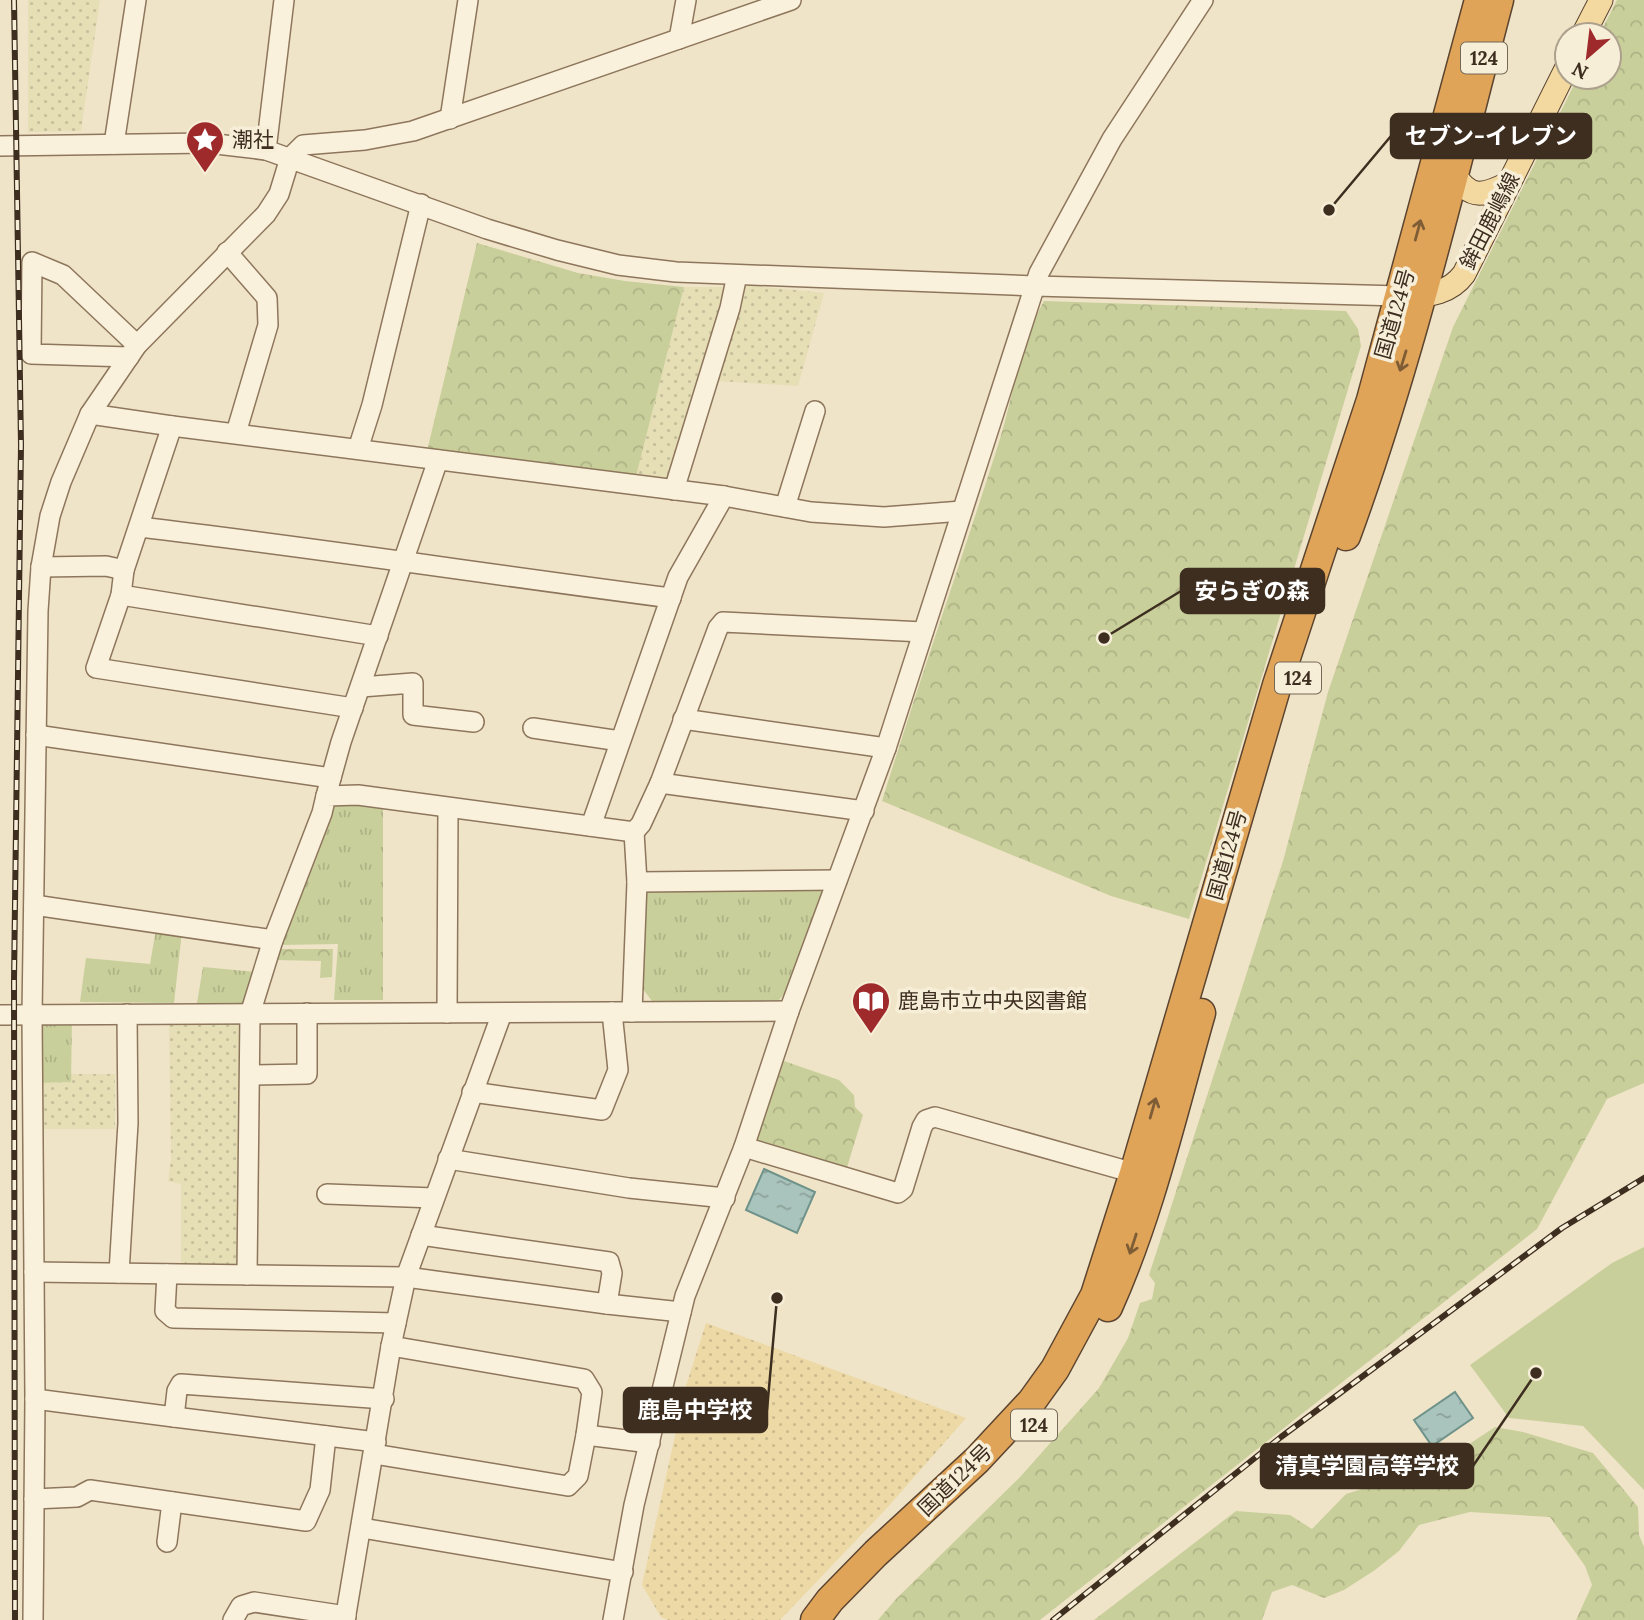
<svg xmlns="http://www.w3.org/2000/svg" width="1644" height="1620" viewBox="0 0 1644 1620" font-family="Lora,'Noto Sans JP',serif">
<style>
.farmland{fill:url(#farmland-dots)}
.grass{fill:url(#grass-tufts)}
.forest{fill:url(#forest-crowns)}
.sand{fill:url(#sand-dots)}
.pitch{fill:#c9cf9b}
.water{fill:url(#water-ripples);stroke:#6f938a;stroke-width:2}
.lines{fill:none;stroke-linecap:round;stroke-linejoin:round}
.minor-casing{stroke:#8d765c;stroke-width:22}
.major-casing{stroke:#5b4430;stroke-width:25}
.highway-casing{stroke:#5b4430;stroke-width:31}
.minor{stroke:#faf1dc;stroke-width:19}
.major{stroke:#f3d9a0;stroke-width:23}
.highway{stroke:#e0a458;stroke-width:28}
.rail-casing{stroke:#3d2e20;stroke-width:6}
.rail{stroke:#f7eed8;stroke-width:3.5;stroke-dasharray:10;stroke-linecap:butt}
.oneway{stroke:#7e5d36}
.labels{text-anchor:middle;stroke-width:7;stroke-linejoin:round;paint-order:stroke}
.shield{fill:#f7eed8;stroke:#756857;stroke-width:2}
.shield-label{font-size:19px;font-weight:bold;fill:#3d2e20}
.poi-label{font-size:21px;fill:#3d2e20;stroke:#f7eed8;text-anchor:start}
.street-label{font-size:21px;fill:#3d2e20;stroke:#f7eed8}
.leader{fill:none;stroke:#3d2e20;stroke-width:2.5}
.callout-dot{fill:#3d2e20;stroke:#f7eed8;stroke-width:2.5}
.callout{fill:#3d2e20;stroke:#3d2e20;stroke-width:2.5}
.callout-label{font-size:23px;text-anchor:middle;font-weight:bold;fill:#fff}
</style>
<defs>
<pattern id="farmland-dots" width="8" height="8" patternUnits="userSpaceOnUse" patternTransform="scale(1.75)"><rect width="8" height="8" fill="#e6deb5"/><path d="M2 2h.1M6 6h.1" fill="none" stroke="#c6bf9b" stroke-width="1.8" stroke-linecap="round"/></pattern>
<pattern id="grass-tufts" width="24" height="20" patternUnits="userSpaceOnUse" patternTransform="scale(1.75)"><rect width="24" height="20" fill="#c9cf9b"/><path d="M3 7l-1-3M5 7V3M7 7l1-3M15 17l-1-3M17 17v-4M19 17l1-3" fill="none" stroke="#aeb285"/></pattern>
<pattern id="forest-crowns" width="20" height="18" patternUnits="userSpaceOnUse" patternTransform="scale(1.75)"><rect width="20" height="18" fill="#c9cf9b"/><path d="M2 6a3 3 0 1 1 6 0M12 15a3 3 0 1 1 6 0" fill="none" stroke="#aeb285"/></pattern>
<pattern id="sand-dots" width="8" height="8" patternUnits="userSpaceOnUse" patternTransform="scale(1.75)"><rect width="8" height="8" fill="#ecd9a5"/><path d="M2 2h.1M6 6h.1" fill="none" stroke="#cbbb8e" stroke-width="1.8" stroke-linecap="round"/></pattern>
<pattern id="water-ripples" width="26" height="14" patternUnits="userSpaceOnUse" patternTransform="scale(1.75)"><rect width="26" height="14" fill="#a9c4bc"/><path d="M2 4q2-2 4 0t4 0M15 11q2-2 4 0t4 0" fill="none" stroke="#8ba098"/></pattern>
</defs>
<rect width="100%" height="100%" fill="#f0e4c8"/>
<g class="farmland">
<path d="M 28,0 L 100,0 L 81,131 L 28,132 Z"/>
<path d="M 746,285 L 824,293 L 798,386 L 718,381 Z"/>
<path d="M 684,287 L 727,287 L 672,479 L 635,480 Z"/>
<path d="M 234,1019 L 241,1026 L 243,1269 L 181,1268 L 181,1184 L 168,1181 L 171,1159 L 169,1020 Z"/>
<path d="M 71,1074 L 115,1074 L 115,1129 L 39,1129 L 38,1083 L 71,1082 Z"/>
</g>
<g class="grass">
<path d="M 332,802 L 383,805 L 383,1000 L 334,1000 L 338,944 L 280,945 Z"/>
<path d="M 831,885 L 790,987 L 779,1000 L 713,1004 L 652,1001 L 642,988 L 641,887 Z"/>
<path d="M 156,929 L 182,932 L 174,1003 L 80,1002 L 86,958 L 150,964 Z"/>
<path d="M 203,967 L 256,972 L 248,1007 L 197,1003 Z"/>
<path d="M 72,1019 L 71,1082 L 38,1083 L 37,1023 Z"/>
</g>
<g class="forest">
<path d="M 1617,0 L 1644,0 L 1644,1083 L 1607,1099 L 1537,1229 L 1040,1620 L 878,1620 L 896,1599 L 1021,1476 L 1099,1388 L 1128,1338 L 1140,1303 L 1152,1299 L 1155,1283 L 1149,1275 L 1283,861 L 1328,692 L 1453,327 L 1578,77 L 1609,77 L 1609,35 L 1599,35 Z"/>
<path d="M 477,243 L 578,273 L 625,281 L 684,287 L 635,480 L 426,455 Z"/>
<path d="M 1044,301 L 1346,311 L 1358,329 L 1361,346 L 1189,919 L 1111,896 L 882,801 C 919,681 961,562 999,442 C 1014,395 1018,345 1044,301 Z"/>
<path d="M 280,949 L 333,949 L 332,977 L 320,978 L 321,961 L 275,960 Z"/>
<path d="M 781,1060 L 839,1080 L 854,1095 L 855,1107 L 863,1115 L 845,1174 L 754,1147 Z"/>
<path d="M 1495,1427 L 1523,1432 L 1593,1453 L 1638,1507 L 1639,1535 L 1644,1547 L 1644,1620 L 1576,1620 L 1592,1585 L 1585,1566 L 1550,1517 L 1470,1512 L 1419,1525 L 1399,1551 L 1375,1570 L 1344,1590 L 1324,1598 L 1292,1585 L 1272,1592 L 1262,1620 L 1094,1620 L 1236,1511 L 1290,1515 L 1312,1529 L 1346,1494 L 1394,1479 L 1424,1474 Z"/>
</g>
<path class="sand" d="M 706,1323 L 966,1418 L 887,1508 L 780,1620 L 668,1620 L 661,1617 L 642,1585 L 686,1386 Z"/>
<path class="pitch" d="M 1644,1247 L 1644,1490 L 1583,1426 L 1509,1418 L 1470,1365 L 1612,1263 Z"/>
<g class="water">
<path d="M 764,1169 L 815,1192 L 797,1233 L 746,1210 Z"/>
<path d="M 1455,1392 L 1473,1418 L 1432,1446 L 1414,1420 Z"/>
</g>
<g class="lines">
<defs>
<g id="minor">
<path d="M 679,39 L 686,0"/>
<path d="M 450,119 L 468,0"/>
<path d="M 114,144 L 136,0"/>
<path d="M 0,146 L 208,143 L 266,150 L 487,229 L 557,250 L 618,265 L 676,272 L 1035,286 L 1400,296"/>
<path d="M 266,150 L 284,0"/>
<path d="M 227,252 L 267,298 L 268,325 L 236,433"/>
<path d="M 129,357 L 31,354 L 32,262 L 63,275 L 137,345"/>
<path d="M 90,414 L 172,426 L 724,496 L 811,512 L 884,517 L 962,511"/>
<path d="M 358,449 L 372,405 L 421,204"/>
<path d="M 674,490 L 730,308 L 737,275"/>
<path d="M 785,507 L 815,411"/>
<path d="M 140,527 C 317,548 493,575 671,598"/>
<path d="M 41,567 L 106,566 L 124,570 L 172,426"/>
<path d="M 124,570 L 121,595 L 96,668 L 353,708"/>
<path d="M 121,595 L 378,636"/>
<path d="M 361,687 L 413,683 L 413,715 L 474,722"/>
<path d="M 683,719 L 886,748"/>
<path d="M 533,728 L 620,741"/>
<path d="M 36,735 L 331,778"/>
<path d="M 660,783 L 864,811"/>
<path d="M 326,796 L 341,742 L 438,460"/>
<path d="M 591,826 L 678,577 L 724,496"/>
<path d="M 637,882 L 837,880"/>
<path d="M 34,905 L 273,940"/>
<path d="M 632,1012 L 637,882 L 634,832"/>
<path d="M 447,1013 L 448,809"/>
<path d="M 0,1015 L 789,1011"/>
<path d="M 250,1075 L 307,1074 L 307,1013"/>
<path d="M 472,1092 L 602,1110 L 618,1070 L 612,1012"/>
<path d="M 744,1147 L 898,1193 L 903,1189 L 922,1127 L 926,1120 L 935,1117 L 1145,1176"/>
<path d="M 448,1159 L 629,1188 L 725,1198"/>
<path d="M 327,1194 L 434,1198"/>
<path d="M 421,1235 L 609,1262 L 612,1273 L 607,1304 L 681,1312"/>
<path d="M 34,1272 L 406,1277 L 607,1304"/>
<path d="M 119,1273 L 128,1123 L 127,1014"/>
<path d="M 167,1274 L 165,1311 L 173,1318 L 396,1323"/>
<path d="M 247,1275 L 250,1014 L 273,940 L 322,813 L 326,796 L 358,795 L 634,832 L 641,824 L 660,783 L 718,628 L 723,622 L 923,632"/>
<path d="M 35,1399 L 174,1417 L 177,1391 L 181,1384 L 384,1399"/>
<path d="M 174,1417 L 376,1442"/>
<path d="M 586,1435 L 650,1443"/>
<path d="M 374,1454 L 568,1486 L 578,1476 L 586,1435 L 592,1392 L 584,1379 L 391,1346"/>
<path d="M 34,1499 L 77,1497 L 90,1490 L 306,1521 L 320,1490 L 326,1436"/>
<path d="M 362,1528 L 623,1572"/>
<path d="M 167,1542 L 172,1502"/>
<path d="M 33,1620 L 35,1399 L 32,1015 L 38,611 L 41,567 L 50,516 L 61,482 L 90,414 L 137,345 L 266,214 L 279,194 L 290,158 L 303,145 L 365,140 L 413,131 L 791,0"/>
<path d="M 233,1620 L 241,1606 L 254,1602 L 346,1616"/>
<path d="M 345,1620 L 391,1346 L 406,1277 L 502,1013"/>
<path d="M 613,1620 L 634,1505 L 685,1296 L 744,1147 L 789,1011 L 886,748 L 1039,273 L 1112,139 L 1203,0"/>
</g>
<g id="major">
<path d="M 1583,35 L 1601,0"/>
<path d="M 1454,174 C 1470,200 1484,196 1509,183"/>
<path d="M 1408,296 C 1430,295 1450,293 1464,274 L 1567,67"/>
</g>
<g id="highway">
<path d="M 1346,536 C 1410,361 1452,179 1499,0"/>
<path d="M 1108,1307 C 1150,1214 1173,1111 1201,1013"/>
<path d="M 815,1620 L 830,1600 L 876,1553 L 977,1460 L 1032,1401 L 1055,1369 L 1095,1295 L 1134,1173 L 1277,685 L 1371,400 L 1479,0"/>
</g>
</defs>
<use href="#minor" class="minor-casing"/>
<use href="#major" class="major-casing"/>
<use href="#highway" class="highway-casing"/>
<use href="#minor" class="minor"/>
<use href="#major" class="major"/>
<use href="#highway" class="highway"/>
<defs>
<g id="rail">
<path d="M 14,0 L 21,445 L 14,980 L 15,1620"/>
<path d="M 1053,1620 L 1281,1437 L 1562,1228 L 1644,1178"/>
</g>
</defs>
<use href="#rail" class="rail-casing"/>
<use href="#rail" class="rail"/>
</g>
<defs><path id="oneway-shaft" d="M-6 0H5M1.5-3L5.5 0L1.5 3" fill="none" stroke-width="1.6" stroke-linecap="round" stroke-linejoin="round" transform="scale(1.75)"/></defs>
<g class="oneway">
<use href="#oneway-shaft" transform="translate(1418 230) rotate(-75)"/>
<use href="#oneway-shaft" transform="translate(1403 361) rotate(107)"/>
<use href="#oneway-shaft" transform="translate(1153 1108) rotate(-74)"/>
<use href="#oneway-shaft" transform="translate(1133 1244) rotate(108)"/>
</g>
<defs>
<symbol id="sight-pin" viewBox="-11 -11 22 30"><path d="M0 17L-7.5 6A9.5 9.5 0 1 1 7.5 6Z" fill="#9e2a2b" stroke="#f7eed8"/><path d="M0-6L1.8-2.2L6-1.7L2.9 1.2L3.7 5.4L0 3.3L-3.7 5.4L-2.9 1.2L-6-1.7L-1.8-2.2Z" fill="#fff"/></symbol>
<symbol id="library-pin" viewBox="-11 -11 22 30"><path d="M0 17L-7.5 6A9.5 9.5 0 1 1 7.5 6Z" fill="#9e2a2b" stroke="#f7eed8"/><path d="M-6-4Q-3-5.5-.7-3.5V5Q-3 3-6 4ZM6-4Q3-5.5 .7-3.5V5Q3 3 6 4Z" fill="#fff"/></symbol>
</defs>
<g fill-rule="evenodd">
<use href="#sight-pin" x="183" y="118" width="44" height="60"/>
<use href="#library-pin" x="849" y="979" width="44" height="60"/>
</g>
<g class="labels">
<g class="shield">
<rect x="1461" y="42.5" width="46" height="31" rx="5"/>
<rect x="1275" y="662.5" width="46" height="31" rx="5"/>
<rect x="1011" y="1409.5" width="46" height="31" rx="5"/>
</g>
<g class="shield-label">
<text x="1484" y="65">124</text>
<text x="1298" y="685">124</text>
<text x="1034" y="1432">124</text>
</g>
<g class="poi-label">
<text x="232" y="147">潮社</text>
<text x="898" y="1008">鹿島市立中央図書館</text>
</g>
<g class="street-label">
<text transform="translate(1490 221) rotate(-63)" y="7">鉾田鹿嶋線</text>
<text transform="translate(1395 314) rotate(-74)" y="7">国道124号</text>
<text transform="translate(1227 855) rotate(-74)" y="7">国道124号</text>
<text transform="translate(955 1480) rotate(-44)" y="7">国道124号</text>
</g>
</g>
<path class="leader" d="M1329 210L1391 136M1104 638L1181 591M777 1298L767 1410M1536 1373L1473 1466"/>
<g class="callout-dot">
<circle cx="1329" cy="210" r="7"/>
<circle cx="1104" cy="638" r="7"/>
<circle cx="777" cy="1298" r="7"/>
<circle cx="1536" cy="1373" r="7"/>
</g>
<g class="callout">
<rect x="1391" y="114" width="200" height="44" rx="7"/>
<rect x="1181" y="569" width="143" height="44" rx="7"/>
<rect x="624" y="1388" width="143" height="44" rx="7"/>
<rect x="1261" y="1444" width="212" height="44" rx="7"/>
</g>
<g class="callout-label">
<text x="1491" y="144">セブン-イレブン</text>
<text x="1252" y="599">安らぎの森</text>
<text x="695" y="1418">鹿島中学校</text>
<text x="1367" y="1474">清真学園高等学校</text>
</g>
<g transform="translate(1588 56) rotate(208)"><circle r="33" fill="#f7eed8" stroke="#ada18e" stroke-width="2"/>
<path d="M0-5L12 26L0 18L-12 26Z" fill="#9e2a2b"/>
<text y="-10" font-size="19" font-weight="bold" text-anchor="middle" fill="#3d2e20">N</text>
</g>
</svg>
